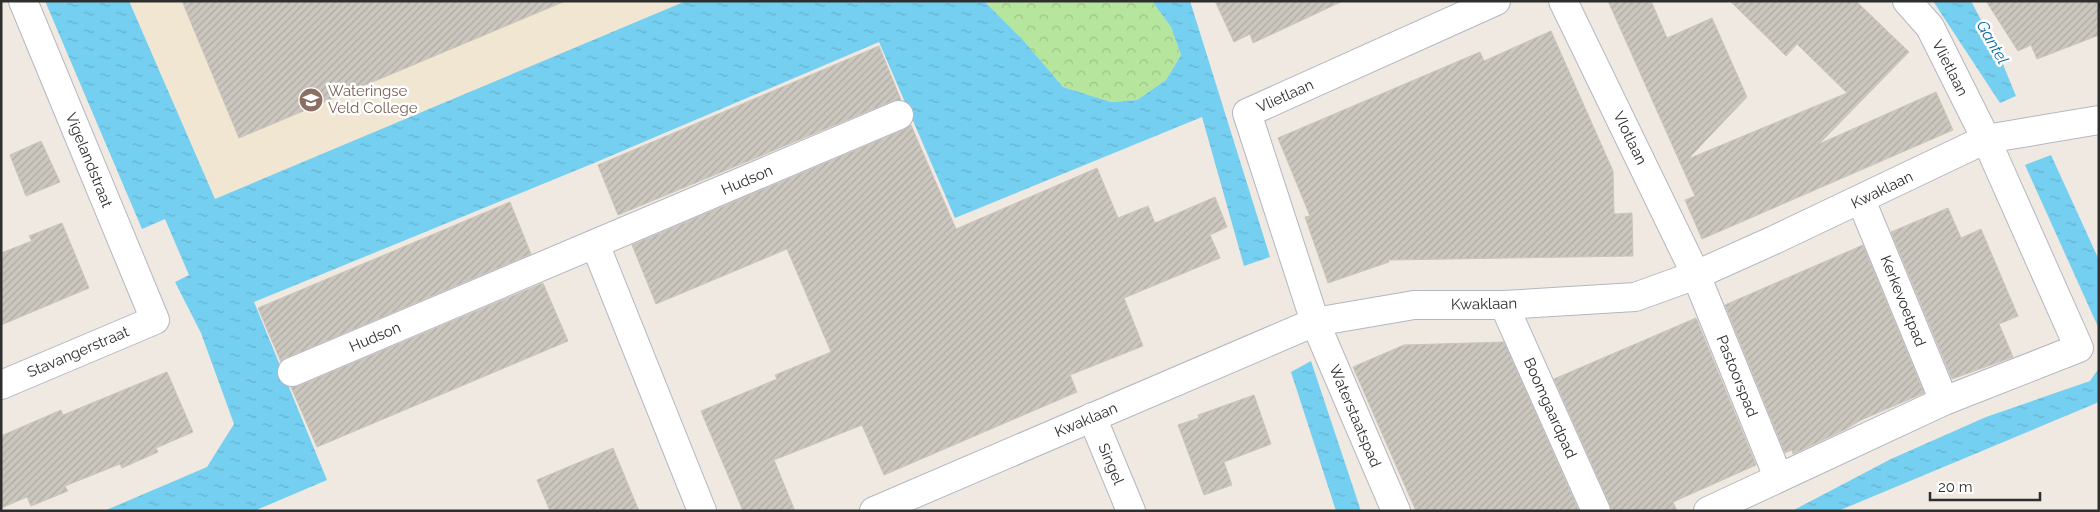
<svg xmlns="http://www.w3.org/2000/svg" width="2100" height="512" viewBox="0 0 2100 512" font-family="Raleway,sans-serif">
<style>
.education{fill:#f0e6d1}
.forest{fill:url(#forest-crowns)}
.water{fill:url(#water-ripples)}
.building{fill:url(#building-hatch);stroke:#cbc5ba}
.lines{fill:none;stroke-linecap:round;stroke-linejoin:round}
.pedestrian-casing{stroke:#b4b7c1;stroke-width:30}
.minor-casing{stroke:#b4b7c1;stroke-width:30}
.pedestrian{stroke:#fff;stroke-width:28}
.minor{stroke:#fff;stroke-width:28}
.labels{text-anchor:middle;stroke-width:5;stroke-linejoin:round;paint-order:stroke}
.street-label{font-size:15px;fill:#2e2e2e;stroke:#fff}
.education-label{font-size:15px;fill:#785e54;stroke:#fff;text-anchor:start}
.water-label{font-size:16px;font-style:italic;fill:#0d6fa3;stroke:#fff}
</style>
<defs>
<pattern id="forest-crowns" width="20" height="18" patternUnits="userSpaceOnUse" patternTransform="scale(1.25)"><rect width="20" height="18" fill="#b6e59e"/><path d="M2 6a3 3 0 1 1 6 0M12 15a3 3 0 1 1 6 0" fill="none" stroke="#9dc588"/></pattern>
<pattern id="water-ripples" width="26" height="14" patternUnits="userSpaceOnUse" patternTransform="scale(1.25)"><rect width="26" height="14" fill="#75cff0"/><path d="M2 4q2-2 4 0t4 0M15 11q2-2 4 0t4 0" fill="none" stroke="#66b2ce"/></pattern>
<pattern id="building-hatch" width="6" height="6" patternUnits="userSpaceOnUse" patternTransform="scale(1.25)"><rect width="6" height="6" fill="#cbc7bf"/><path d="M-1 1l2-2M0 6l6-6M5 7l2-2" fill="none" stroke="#afaba4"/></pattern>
</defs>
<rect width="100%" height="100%" fill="#efe9e1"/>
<path class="education" d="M 129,1 L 686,1 L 215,199 Z"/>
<path class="forest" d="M 984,1 L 1152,1 L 1171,27 L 1181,55 L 1166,80 L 1137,100 L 1110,102 L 1063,87 L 1023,40 Z"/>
<g class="water">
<path d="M 45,1 L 129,1 L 215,199 L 686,1 L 984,1 L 1023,40 L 1063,87 L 1111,102 L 1137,100 L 1166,80 L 1181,55 L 1171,27 L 1152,1 L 1190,1 L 1270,257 L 1244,266 L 1202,117 L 955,218 L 879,42 L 594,163 L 254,302 L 327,480 L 254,511 L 104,511 L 207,467 L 234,424 L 201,333 L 175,282 L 189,275 L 165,219 L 142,229 Z"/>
<path d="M 1933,1 L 1971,1 L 1997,50 L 2016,96 L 2000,103 Z"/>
<path d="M 2051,155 L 2099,260 L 2099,329 L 2025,165 Z"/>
<path d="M 1311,361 L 1361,511 L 1336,511 L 1291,372 Z"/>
<path d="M 2099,368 L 2099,402 L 1838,511 L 1792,511 L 1891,459 L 1986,417 L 2090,381 Z"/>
</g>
<g class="building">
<path d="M 182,1 L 563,1 L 563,2 L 239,138 Z"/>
<path d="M 1215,1 L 1343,1 L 1253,43 L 1250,34 L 1234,42 Z"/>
<path d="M 1608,1 L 1651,1 L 1667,38 L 1712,18 L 1747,97 L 1688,159 L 1847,93 L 1797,44 L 1786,56 L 1730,1 L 1856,1 L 1909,52 L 1819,144 L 1936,92 L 1953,130 L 1702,239 L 1685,200 L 1695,196 Z"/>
<path d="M 1986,1 L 2099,1 L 2099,35 L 2037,59 L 2031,45 L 2018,51 Z"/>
<path d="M 1551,31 L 1613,171 L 1614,214 L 1632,213 L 1633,256 L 1388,260 L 1389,262 L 1328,283 L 1305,217 L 1310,216 L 1278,138 L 1480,52 L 1484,61 Z"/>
<path d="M 879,46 L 901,100 L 893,101 L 618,215 L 598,165 Z"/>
<path d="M 911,125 L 956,229 L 1097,168 L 1118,218 L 1148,206 L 1155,223 L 1215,197 L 1227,227 L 1210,235 L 1220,258 L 1124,298 L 1143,346 L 1070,375 L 1077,392 L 884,475 L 862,425 L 774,460 L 795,511 L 743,511 L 701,411 L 777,379 L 775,375 L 831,352 L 787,249 L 656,304 L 632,245 L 905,129 Z"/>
<path d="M 41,141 L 60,182 L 26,196 L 10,155 Z"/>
<path d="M 510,202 L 531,254 L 286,358 L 281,362 L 258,308 Z"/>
<path d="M 1948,208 L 1961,238 L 1981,229 L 2018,316 L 1999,324 L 2013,357 L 1952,379 L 1891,232 Z"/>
<path d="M 62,223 L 89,288 L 1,325 L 1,253 L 32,241 L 29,236 Z"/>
<path d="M 1863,245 L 1924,393 L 1861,420 L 1846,429 L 1793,454 L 1792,450 L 1785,453 L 1725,305 Z"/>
<path d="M 543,283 L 568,341 L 317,447 L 291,387 L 298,386 Z"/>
<path d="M 1696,318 L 1756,465 L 1673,502 L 1677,511 L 1611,511 L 1610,505 L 1554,379 Z"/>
<path d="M 1504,342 L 1579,511 L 1416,511 L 1353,367 L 1404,345 Z"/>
<path d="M 167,372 L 193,432 L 156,448 L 158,452 L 122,468 L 120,464 L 65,486 L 68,491 L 31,506 L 27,497 L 1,508 L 1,436 L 61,410 L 63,415 Z"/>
<path d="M 1254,395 L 1271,444 L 1224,462 L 1232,485 L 1204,495 L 1178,425 L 1199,418 L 1198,415 Z"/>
<path d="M 613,448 L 639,511 L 550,511 L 537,480 Z"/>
</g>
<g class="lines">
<defs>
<path id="pedestrian" d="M 292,372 L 899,115"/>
<g id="minor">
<path d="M 1563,1 L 1696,275 L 1778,477"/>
<path d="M 1861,200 L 1944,401"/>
<path d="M 595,244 L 702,511"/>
<path d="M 1504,305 L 1596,511"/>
<path d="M 1,385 L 155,320 L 23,1"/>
<path d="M 1092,417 L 1131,511"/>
<path d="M 874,511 L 1315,322 L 1414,305 L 1504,305 L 1635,297 L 1696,275 L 1774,240 L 1986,139 L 2099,120"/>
<path d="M 1396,511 L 1315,322 L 1247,113 L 1496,1"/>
<path d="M 1708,511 L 1944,401 L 2079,348 L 1986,139 L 1930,27 L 1907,1"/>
</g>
</defs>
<use href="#pedestrian" class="pedestrian-casing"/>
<use href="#minor" class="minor-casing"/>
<use href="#pedestrian" class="pedestrian"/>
<use href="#minor" class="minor"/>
</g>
<defs>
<symbol id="school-disc" viewBox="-11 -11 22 22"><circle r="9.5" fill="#8d6e63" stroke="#fff"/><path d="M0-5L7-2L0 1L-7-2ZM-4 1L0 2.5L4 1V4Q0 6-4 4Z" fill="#fff"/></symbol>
</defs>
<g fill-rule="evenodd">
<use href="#school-disc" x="297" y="86" width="28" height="28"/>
</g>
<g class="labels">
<g class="street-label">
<text transform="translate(1950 68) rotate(63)" y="5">Vlietlaan</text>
<text transform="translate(1285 96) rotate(-24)" y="5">Vlietlaan</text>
<text transform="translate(1630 138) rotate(64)" y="5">Vlotlaan</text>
<text transform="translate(89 160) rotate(68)" y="5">Vigelandstraat</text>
<text transform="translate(747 180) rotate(-23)" y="5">Hudson</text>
<text transform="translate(1882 190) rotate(-26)" y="5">Kwaklaan</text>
<text transform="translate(1903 301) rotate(68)" y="5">Kerkevoetpad</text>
<text transform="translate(1484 304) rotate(-1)" y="5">Kwaklaan</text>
<text transform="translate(375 337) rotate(-23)" y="5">Hudson</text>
<text transform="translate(78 352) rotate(-23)" y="5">Stavangerstraat</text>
<text transform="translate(1737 376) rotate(68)" y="5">Pastoorspad</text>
<text transform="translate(1550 408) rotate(66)" y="5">Boomgaardpad</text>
<text transform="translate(1355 416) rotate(67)" y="5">Waterstaatspad</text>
<text transform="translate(1086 420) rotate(-23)" y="5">Kwaklaan</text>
<text transform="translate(1111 464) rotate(67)" y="5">Singel</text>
</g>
<g class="education-label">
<text x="328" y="96">Wateringse<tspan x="328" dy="17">Veld College</tspan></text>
</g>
<g class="water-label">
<text transform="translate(1993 42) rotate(60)" y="6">Gantel</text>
</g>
</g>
<rect width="2100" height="512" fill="none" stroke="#2e2e2e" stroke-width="5"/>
<path d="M1930 492v8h110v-8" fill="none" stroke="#2e2e2e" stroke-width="2.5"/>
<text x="1938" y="492" font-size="15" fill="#2e2e2e" stroke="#ffffff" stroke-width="4" paint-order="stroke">20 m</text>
</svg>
